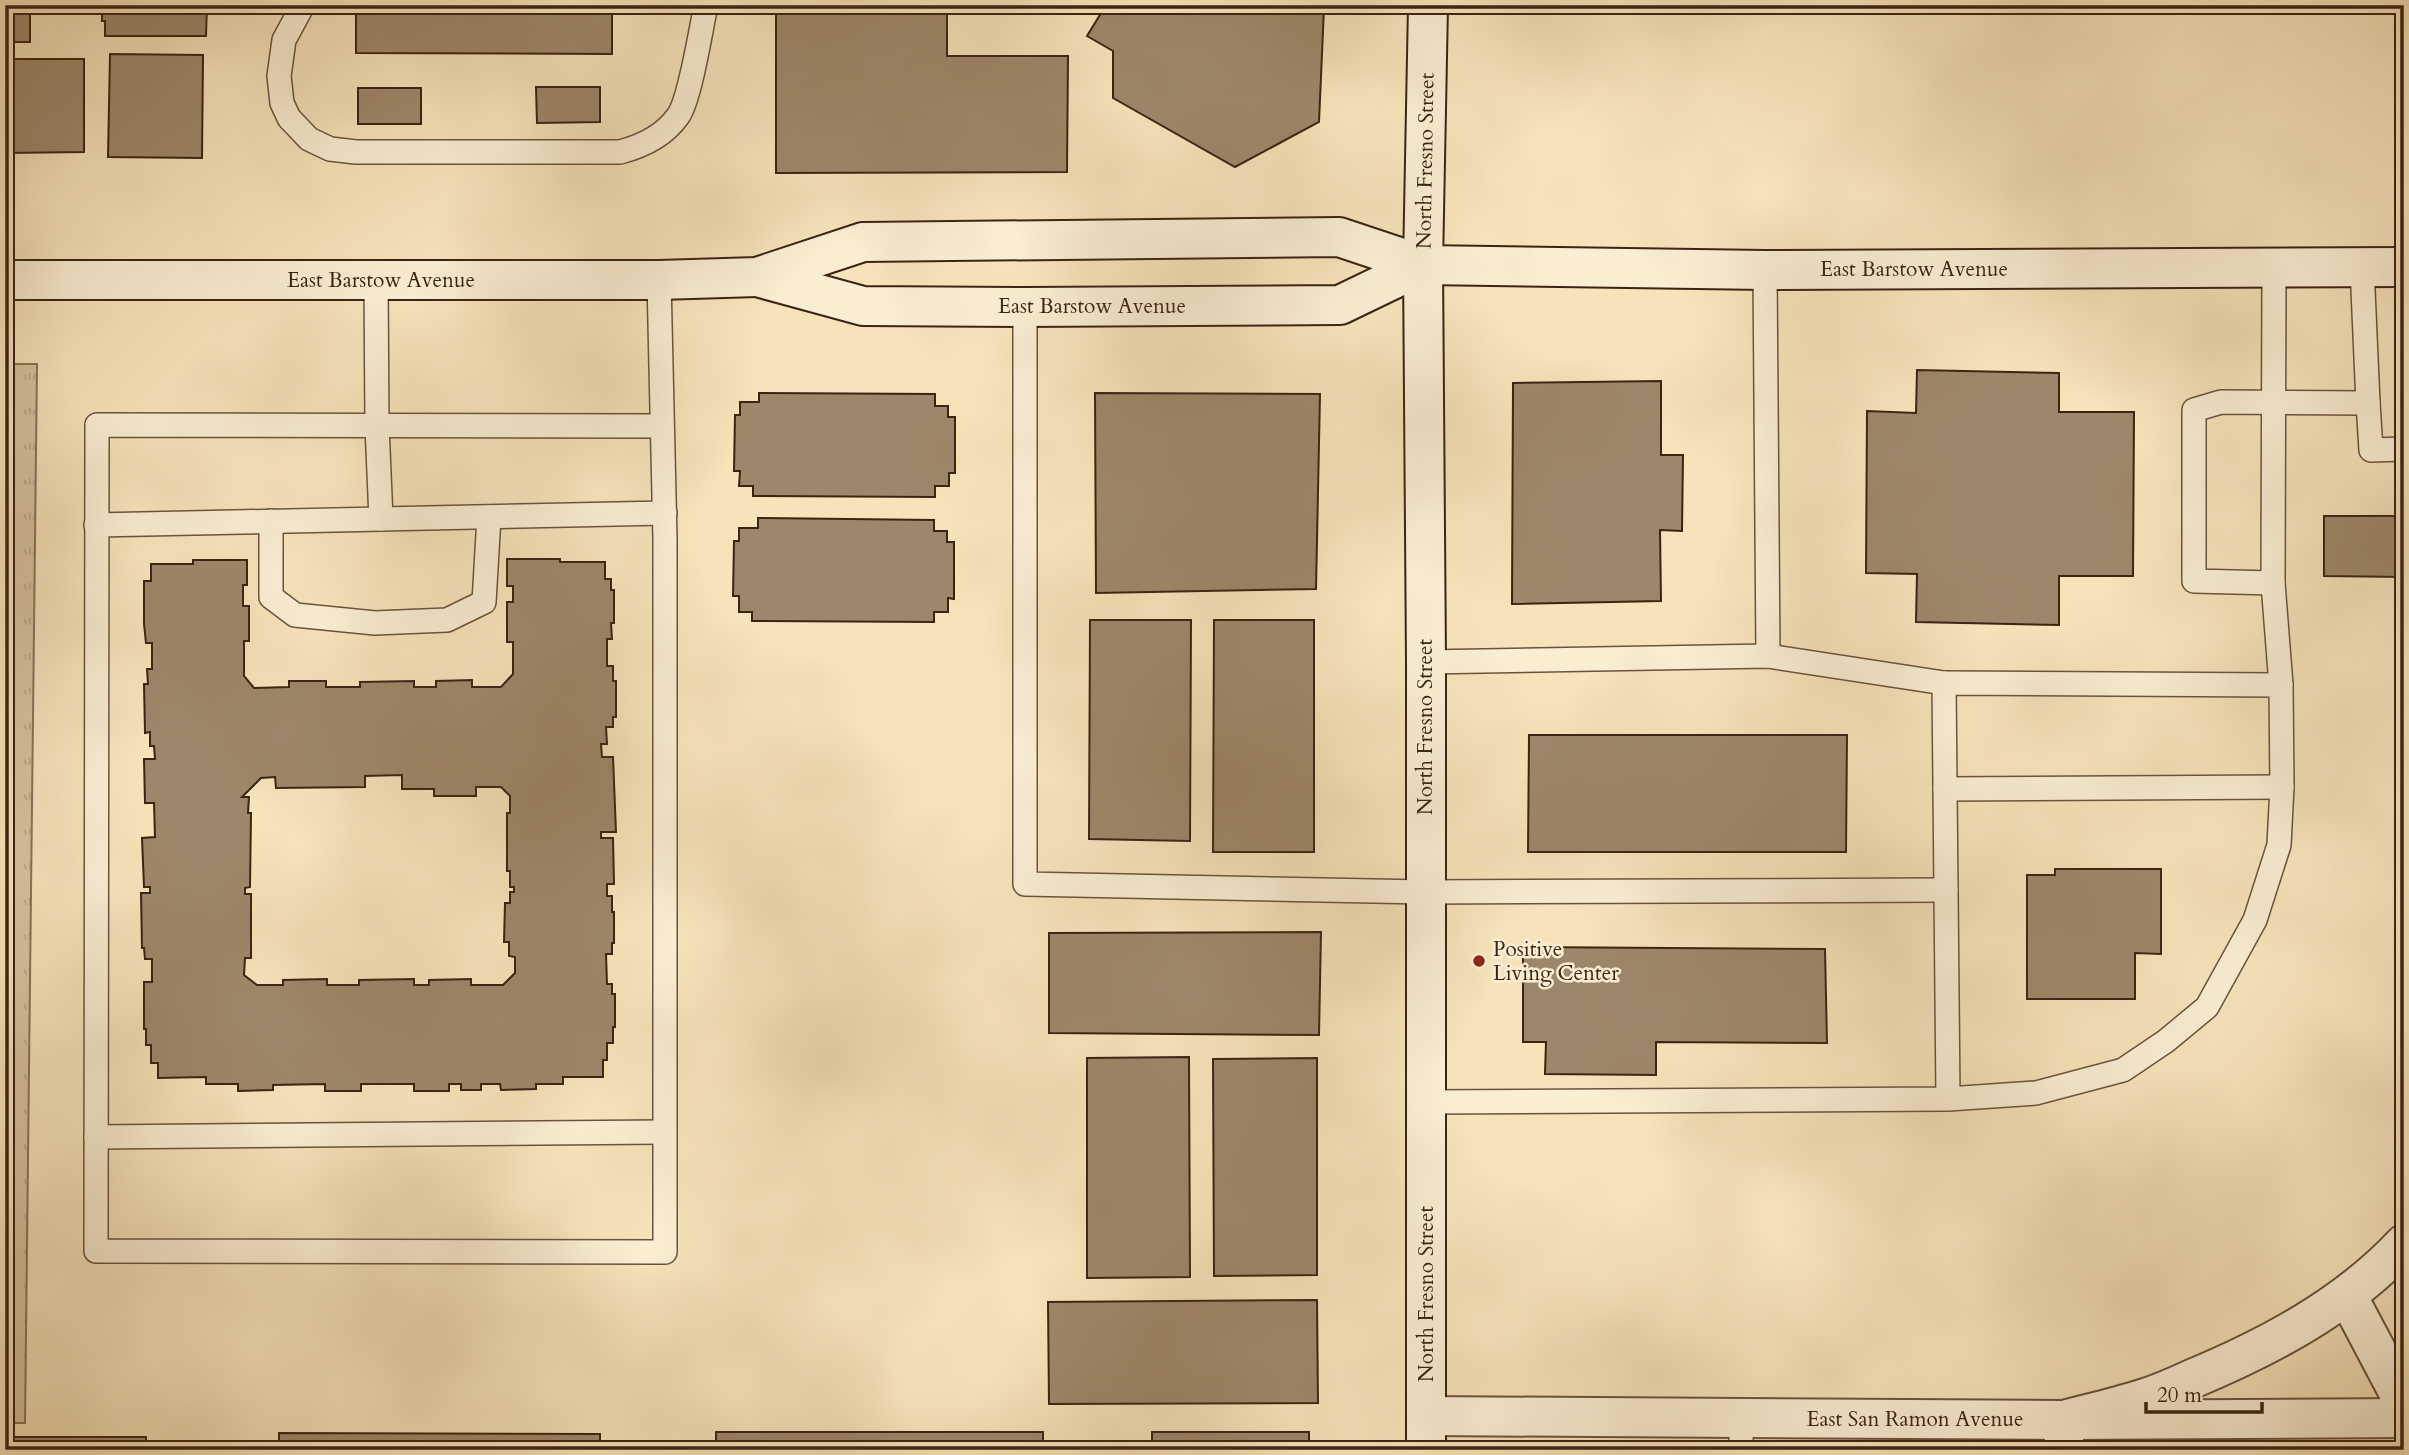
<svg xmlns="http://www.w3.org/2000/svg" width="2409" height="1455" viewBox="0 0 2409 1455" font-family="Cardo,serif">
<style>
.grass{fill:url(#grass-tufts);stroke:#897259;stroke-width:2}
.building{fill:#9d876a;stroke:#3c2314;stroke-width:2;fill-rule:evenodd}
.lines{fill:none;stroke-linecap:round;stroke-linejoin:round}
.lane-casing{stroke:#6a533e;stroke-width:26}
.street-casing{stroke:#6a533e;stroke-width:42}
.secondary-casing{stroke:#3c2314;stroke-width:42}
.lane{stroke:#f9edd2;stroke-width:23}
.street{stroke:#f9edd2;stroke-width:38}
.secondary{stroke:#f9edd2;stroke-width:38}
.poi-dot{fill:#8f2418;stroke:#f9edd2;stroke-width:2.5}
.labels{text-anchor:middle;stroke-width:5;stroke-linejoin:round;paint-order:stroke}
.street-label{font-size:21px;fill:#3c2314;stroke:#f9edd2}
.poi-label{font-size:21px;fill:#3c2314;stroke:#f9edd2;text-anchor:start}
</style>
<defs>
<pattern id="grass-tufts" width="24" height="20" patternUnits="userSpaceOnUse" patternTransform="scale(1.75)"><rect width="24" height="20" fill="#d6c29e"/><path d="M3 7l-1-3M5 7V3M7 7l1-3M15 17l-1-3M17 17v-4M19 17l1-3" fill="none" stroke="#b9a687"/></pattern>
</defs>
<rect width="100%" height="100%" fill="#f6e3ba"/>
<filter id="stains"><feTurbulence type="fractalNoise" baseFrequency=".00286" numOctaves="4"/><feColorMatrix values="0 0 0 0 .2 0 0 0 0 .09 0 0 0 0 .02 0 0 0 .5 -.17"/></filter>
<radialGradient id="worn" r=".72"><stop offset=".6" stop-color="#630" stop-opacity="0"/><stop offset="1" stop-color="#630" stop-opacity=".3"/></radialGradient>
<path class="grass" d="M 5,364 L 37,364 L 25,1423 L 5,1423 Z"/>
<g class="building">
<rect x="5" y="5" width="25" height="37"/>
<path d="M 102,5 L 207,5 L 206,36 L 105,36 L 105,21 L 102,21 Z"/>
<path d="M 356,5 L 612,5 L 612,54 L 356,53 Z"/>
<path d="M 776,5 L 947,5 L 947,56 L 1068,56 L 1067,172 L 776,173 Z"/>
<path d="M 1106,5 L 1319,5 L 1324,8 L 1319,122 L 1235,167 L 1113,98 L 1113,51 L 1087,36 Z"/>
<path d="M 110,54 L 203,55 L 202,158 L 108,157 Z"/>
<path d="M 5,59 L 84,59 L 84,152 L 5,153 Z"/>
<path d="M 536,87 L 600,87 L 600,122 L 537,123 Z"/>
<rect x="358" y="88" width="63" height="36"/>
<path d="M 1917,370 L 2059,373 L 2059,412 L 2134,412 L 2133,576 L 2059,576 L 2059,625 L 1916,622 L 1917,574 L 1866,573 L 1867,411 L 1916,413 Z"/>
<path d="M 1661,381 L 1661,455 L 1683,455 L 1682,531 L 1660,530 L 1661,601 L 1512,604 L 1513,383 Z"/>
<path d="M 759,393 L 935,394 L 935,406 L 948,406 L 948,417 L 955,417 L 955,473 L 949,473 L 949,486 L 935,486 L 935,497 L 753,496 L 753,486 L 739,486 L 740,471 L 734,471 L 735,415 L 740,415 L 740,402 L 759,402 Z"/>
<path d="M 1095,393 L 1320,394 L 1316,589 L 1096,593 Z"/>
<path d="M 2400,494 L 2404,494 L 2404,577 L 2324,576 L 2324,516 L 2400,516 Z"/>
<path d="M 758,518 L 934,520 L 934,531 L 947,531 L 947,542 L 954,542 L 954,599 L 948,598 L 948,612 L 934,612 L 934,622 L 752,621 L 752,612 L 739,612 L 739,596 L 733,596 L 734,541 L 739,541 L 739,528 L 758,528 Z"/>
<path d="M 507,559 L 560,559 L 560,562 L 605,562 L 605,579 L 611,579 L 611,590 L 614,590 L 614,623 L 611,623 L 612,639 L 607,639 L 607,666 L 613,666 L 613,681 L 616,681 L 616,717 L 613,717 L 613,727 L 606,727 L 607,744 L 601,744 L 602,757 L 613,757 L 616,832 L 601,832 L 601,838 L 613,838 L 614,884 L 607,884 L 607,896 L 612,896 L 612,912 L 614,912 L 614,943 L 612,943 L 612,954 L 606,954 L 607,984 L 612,984 L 612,994 L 615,994 L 615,1027 L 613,1027 L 613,1043 L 607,1043 L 607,1060 L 603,1060 L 603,1077 L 563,1077 L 563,1084 L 536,1084 L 536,1089 L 501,1090 L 500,1084 L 481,1084 L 481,1090 L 461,1090 L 461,1084 L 449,1084 L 449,1091 L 414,1091 L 414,1084 L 361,1084 L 361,1091 L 325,1091 L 325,1084 L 273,1085 L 273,1090 L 238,1091 L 238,1084 L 206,1084 L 206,1077 L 158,1078 L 158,1063 L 151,1063 L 151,1045 L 146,1045 L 146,1029 L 144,1029 L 144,982 L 152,982 L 152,959 L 145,959 L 144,948 L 142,948 L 141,893 L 150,893 L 150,887 L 144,887 L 142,838 L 155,837 L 154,803 L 145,803 L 144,759 L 155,759 L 154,746 L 150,746 L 150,732 L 145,733 L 144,684 L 148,684 L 147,669 L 152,669 L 152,643 L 146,643 L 144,624 L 144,581 L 151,581 L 151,564 L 193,564 L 193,560 L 247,560 L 247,585 L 243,585 L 243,606 L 249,606 L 249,641 L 244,641 L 244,676 L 254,688 L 289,687 L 289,681 L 326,681 L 326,687 L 360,687 L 360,682 L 414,681 L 414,687 L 436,687 L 436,681 L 472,680 L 472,687 L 501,687 L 513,674 L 513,642 L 507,642 L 507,602 L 513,602 L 513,586 L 507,586 ZM 402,775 L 402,789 L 434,789 L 434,796 L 476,796 L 476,787 L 501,787 L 510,796 L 510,813 L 507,813 L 507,871 L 510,871 L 510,887 L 514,887 L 514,892 L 510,892 L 510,903 L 505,903 L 504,942 L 509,942 L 509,956 L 515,957 L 515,973 L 503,985 L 471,985 L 471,979 L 429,980 L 429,985 L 414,985 L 414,979 L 359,980 L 359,985 L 327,985 L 327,979 L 283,980 L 283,985 L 257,985 L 244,975 L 245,958 L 251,958 L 251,894 L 245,894 L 245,888 L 250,887 L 251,813 L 248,813 L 249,797 L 242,797 L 261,778 L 275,777 L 276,788 L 365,787 L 365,776 Z"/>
<path d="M 1090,620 L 1191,620 L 1190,841 L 1089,839 Z"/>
<path d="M 1214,620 L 1314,620 L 1314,852 L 1213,852 Z"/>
<path d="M 1529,735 L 1847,735 L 1846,852 L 1528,852 Z"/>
<path d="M 2055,869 L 2161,869 L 2161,954 L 2135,953 L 2135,999 L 2027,999 L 2027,875 L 2055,875 Z"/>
<path d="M 1321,932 L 1319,1035 L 1049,1033 L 1049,933 Z"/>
<path d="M 1523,947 L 1825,949 L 1827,1043 L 1656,1042 L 1656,1075 L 1545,1074 L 1546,1042 L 1523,1042 Z"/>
<path d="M 1189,1057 L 1190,1277 L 1087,1278 L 1087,1058 Z"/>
<path d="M 1317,1058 L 1317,1275 L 1214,1276 L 1213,1059 Z"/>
<path d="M 1317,1300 L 1318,1403 L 1049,1404 L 1048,1302 Z"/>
<rect x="716" y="1432" width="327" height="18"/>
<rect x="1152" y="1432" width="157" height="18"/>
<path d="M 279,1433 L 600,1434 L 600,1450 L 279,1450 Z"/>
<rect x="5" y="1437" width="141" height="13"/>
</g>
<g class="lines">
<defs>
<g id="lane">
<path d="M 303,5 L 284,40 L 279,76 L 282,103 L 289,118 L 309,139 L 330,149 L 356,152 L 620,152 C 643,146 664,136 678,116 C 690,100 701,28 706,5"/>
<path d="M 2274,268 L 2273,583 L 2281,685"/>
<path d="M 1765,270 L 1768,656"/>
<path d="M 376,280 L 377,426 L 381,519"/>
<path d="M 659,280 L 665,539 L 665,1252 L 96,1251 L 97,425 L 662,426"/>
<path d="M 1025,307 L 1025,884 L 1424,892 L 1946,890"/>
<path d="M 2368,403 L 2371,450 L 2404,449"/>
<path d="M 271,521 L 271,597 L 295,615 L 375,623 L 447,620 L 484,602 L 489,517"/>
<path d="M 96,525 L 665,513"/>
<path d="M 2273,583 L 2194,581 L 2194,410 L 2221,402 L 2368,403 L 2362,267"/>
<path d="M 1426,662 L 1768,656 L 1944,683"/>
<path d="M 1945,789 L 2282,787"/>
<path d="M 1426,1102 L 1948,1099 L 2036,1093 L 2123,1070 L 2166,1041 L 2207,1007 L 2255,920 L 2279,845 L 2282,787 L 2281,685 L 1944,683 L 1948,1099"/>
<path d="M 96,1137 L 664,1132"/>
<path d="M 1741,1450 L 1741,1418"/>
</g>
<g id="street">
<path d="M 2347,1295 L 2404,1403"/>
<path d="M 1426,1416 L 2064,1420 L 2404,1418"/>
<path d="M 2064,1450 L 2064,1420 C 2090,1413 2117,1407 2142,1399 C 2159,1394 2176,1386 2192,1379 C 2269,1347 2346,1306 2404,1244"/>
</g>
<g id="secondary">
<path d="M 757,277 L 863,306 L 1025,307 L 1340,305 L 1423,265"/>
<path d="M 5,280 L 659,280 L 757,277 L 863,242 L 1339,237 L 1423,265 L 1765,270 L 2404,267"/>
<path d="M 1426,1450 L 1426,662 L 1423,265 L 1428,5"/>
</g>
</defs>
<use href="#lane" class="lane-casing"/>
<use href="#street" class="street-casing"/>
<use href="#secondary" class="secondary-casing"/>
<use href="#lane" class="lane"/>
<use href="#street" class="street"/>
<use href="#secondary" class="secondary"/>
</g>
<circle class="poi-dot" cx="1479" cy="961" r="7"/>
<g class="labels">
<g class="street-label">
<text transform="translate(1425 161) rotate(-89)" y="7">North Fresno Street</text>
<text x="1914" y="276">East Barstow Avenue</text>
<text x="381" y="287">East Barstow Avenue</text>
<text x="1092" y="313">East Barstow Avenue</text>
<text transform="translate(1425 727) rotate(-90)" y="7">North Fresno Street</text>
<text transform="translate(1426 1294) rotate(-90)" y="7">North Fresno Street</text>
<text x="1915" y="1426">East San Ramon Avenue</text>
</g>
<g class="poi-label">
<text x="1493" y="956">Positive<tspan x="1493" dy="24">Living Center</tspan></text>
</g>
</g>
<rect width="2409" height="1455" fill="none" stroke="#f6e3ba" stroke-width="28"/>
<rect x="7" y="7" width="2395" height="1441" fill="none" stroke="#3c2314" stroke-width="3.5"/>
<rect x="14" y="14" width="2381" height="1427" fill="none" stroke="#3c2314" stroke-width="2"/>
<path d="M2146 1402v10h116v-10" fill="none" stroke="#3c2314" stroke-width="3.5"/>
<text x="2157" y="1402" font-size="21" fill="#3c2314" stroke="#f9edd2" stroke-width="5" paint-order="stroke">20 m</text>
<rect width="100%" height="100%" filter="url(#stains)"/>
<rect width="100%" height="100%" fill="url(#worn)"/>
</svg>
